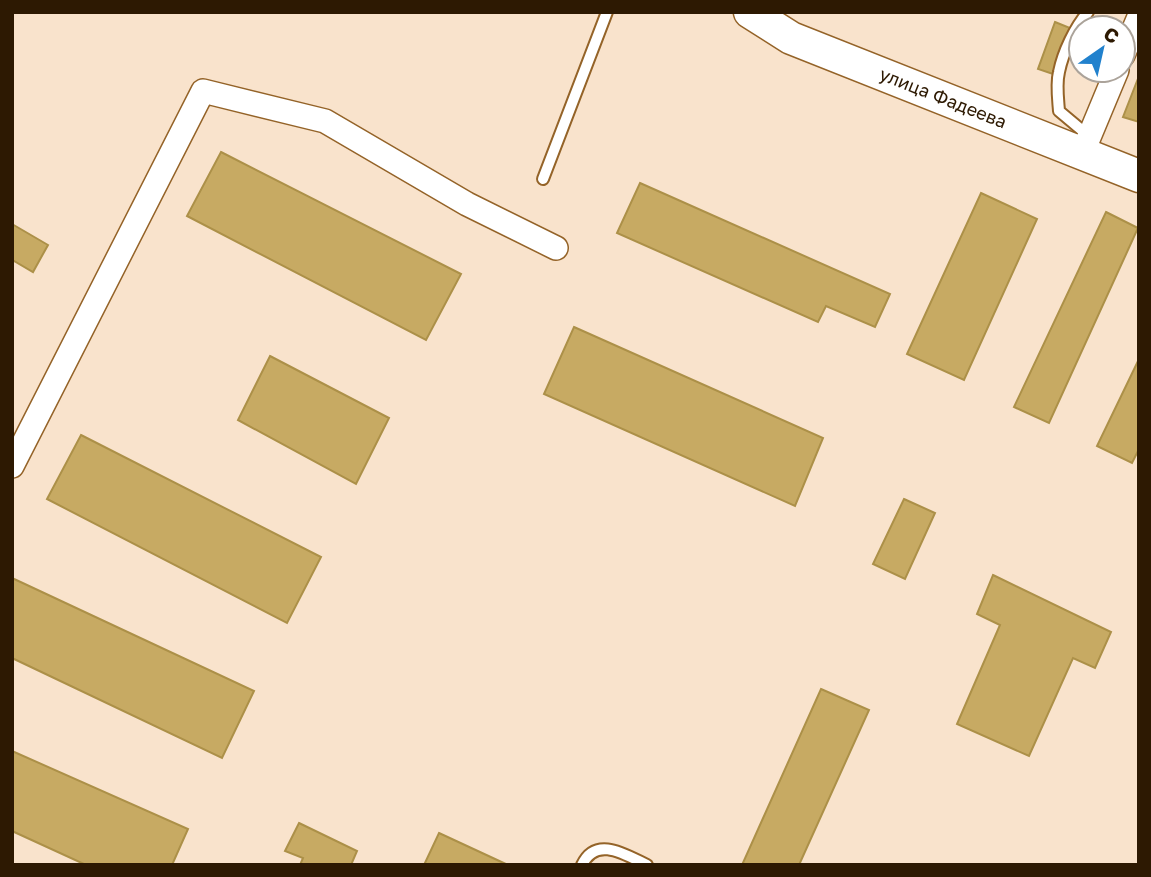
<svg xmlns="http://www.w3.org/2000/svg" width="1151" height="877" viewBox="0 0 1151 877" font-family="'Golos Text',sans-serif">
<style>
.building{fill:#c7aa63;stroke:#ac9048;stroke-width:2}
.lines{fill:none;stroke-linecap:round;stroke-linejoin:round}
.service-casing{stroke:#946328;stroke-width:14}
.minor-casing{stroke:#946328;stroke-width:26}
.secondary-casing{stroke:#946328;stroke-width:35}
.service{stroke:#fff;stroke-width:10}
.minor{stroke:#fff;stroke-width:23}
.secondary{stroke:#fff;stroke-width:32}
.labels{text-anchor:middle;stroke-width:6;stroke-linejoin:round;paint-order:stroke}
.street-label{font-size:18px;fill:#2d1902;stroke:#fff}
</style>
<rect width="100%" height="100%" fill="#f9e3cc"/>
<g class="building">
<path d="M 1055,22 L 1070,28 L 1053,74 L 1038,69 Z"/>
<path d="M 1139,76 L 1139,122 L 1123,117 Z"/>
<path d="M 221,152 L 461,274 L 426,340 L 187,216 Z"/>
<path d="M 640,183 L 890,294 L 875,327 L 826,306 L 818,322 L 617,233 Z"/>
<path d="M 981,193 L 1037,219 L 964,380 L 907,354 Z"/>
<path d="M 1106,212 L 1138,228 L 1049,423 L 1014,407 Z"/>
<path d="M 12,224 L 48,245 L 33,272 L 14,261 L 12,263 Z"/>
<path d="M 574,327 L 823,438 L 795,506 L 544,394 Z"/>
<path d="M 270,356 L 389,418 L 356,484 L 238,420 Z"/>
<path d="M 1139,359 L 1139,449 L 1132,463 L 1097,446 Z"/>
<path d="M 81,435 L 321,557 L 287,623 L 47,499 Z"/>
<path d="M 904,499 L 935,513 L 905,579 L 873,564 Z"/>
<path d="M 993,575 L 1111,632 L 1095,668 L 1073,658 L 1029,756 L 957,724 L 1000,625 L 977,614 Z"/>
<path d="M 12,578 L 254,691 L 222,758 L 12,658 Z"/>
<path d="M 821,689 L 869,710 L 799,865 L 742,865 Z"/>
<path d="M 12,751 L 188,829 L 172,865 L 86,865 L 12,831 Z"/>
<path d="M 299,823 L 357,851 L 351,865 L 300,865 L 303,858 L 285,851 Z"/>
<path d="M 439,833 L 508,865 L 424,865 Z"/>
</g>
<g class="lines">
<defs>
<g id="service">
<path d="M 1088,12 C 1075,27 1063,52 1059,72 C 1056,84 1058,98 1059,111 L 1090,137"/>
<path d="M 543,179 L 607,12"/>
<path d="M 582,865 C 596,835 626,855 647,865"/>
</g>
<g id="minor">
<path d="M 1123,55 L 1139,17"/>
<path d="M 1082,154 L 1117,70"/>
<path d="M 12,466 L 203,91 L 325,121 L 467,204 L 556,248"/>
</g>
<g id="secondary">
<path id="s1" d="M 750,12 L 791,38 L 1139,176"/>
</g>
</defs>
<use href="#service" class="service-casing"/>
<use href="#minor" class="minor-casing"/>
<use href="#secondary" class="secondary-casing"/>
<use href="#service" class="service"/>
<use href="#minor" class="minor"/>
<use href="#secondary" class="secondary"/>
</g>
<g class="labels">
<g class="street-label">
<text dy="6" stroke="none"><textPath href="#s1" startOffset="212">улица Фадеева</textPath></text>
</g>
</g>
<rect width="1151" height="877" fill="none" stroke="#2d1902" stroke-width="28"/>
<g transform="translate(1102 49) rotate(34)"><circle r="33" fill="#ffffff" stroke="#aba39a" stroke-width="2"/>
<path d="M0-5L12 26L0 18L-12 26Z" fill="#2181cd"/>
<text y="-10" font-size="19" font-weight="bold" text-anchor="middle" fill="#2d1902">С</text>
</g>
</svg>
